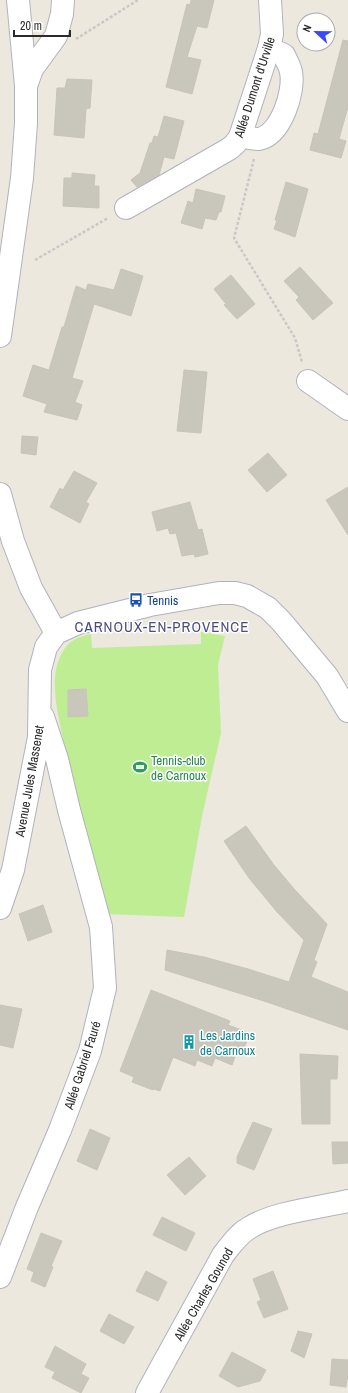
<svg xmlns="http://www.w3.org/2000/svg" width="348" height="1393" viewBox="0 0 348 1393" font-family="'Archivo Narrow',sans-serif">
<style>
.pitch{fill:#beed93}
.building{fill:#c9c6bb;stroke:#c9c4b6}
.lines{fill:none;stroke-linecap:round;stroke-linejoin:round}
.minor-casing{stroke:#b1b2bf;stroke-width:24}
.path{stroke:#c8c8c8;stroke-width:2.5;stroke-dasharray:3 2;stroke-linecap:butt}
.minor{stroke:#fff;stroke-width:22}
.labels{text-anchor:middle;stroke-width:3;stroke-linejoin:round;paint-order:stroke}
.street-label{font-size:13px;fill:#2b2b2b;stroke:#fff}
.transit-label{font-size:13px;fill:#164399;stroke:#fff;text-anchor:start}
.leisure-label{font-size:13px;fill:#27864d;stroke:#fff;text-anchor:start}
.culture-label{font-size:13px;fill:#0d838f;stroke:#fff;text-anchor:start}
.quarter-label{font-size:15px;letter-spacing:1px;fill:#4a4e7e;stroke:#fff}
</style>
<rect width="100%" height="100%" fill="#ede8dd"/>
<path class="pitch" d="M 201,632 L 225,636 L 218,665 L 221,733 L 202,816 L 184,917 L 105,914 C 95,877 82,840 73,802 C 68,782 66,760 63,739 C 58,714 48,677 62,653 C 68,641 79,636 91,634 L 92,648 L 201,644 Z"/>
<g class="building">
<path d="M 191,0 L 214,0 L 207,28 L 197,26 L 187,57 L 201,60 L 192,94 L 166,87 L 187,4 L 190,5 Z"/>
<path d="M 343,40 L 348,41 L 348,107 L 339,139 L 346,141 L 341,158 L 310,150 L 314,133 L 318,134 Z"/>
<path d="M 67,79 L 92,80 L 90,108 L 86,109 L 84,138 L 54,135 L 57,88 L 65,88 Z"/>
<path d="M 164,116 L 184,121 L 174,159 L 164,157 L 159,175 L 137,187 L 131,180 L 140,173 L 150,143 L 152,143 L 154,136 L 158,137 Z"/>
<path d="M 72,173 L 95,175 L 94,186 L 99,186 L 99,208 L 63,206 L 64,178 L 72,178 Z"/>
<path d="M 286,182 L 308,189 L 295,237 L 274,229 L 277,220 L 275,220 Z"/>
<path d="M 196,189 L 225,196 L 221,212 L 219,212 L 216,220 L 205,218 L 202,229 L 181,223 L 188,201 L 193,203 Z"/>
<path d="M 300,267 L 333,303 L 313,320 L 296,300 L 299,297 L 284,281 Z"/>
<path d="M 121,269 L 143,276 L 131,316 L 94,304 L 72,378 L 83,381 L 75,402 L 82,405 L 77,420 L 44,412 L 47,404 L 23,396 L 33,365 L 49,370 L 62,327 L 64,327 L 76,286 L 86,290 L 88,284 L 114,290 Z"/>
<path d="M 231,275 L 255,304 L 237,319 L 224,305 L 226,304 L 214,289 Z"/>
<path d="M 184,370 L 207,372 L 201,433 L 177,431 Z"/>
<path d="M 22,436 L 38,437 L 36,455 L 21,453 Z"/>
<path d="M 268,453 L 287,475 L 267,492 L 248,470 Z"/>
<path d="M 74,471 L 97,483 L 86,502 L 89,504 L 80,523 L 50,507 L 60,488 L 63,490 Z"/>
<path d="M 348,487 L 348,535 L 326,500 Z"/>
<path d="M 190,502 L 198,530 L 202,529 L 208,554 L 195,557 L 194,554 L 182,556 L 176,533 L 170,534 L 168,528 L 157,531 L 152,512 Z"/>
<path d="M 86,689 L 88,716 L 68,717 L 68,690 Z"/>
<path d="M 246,826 L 274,865 L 295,890 L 327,924 L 314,960 L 317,962 L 311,977 L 348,992 L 348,1030 L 267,1002 L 165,970 L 167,950 L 204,957 L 248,969 L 289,982 L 304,940 L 277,912 L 249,878 L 224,841 Z"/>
<path d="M 43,905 L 52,932 L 28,941 L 19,914 Z"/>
<path d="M 151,990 L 230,1021 L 228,1025 L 250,1033 L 243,1051 L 238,1049 L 232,1065 L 215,1058 L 212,1066 L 197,1060 L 195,1066 L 173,1057 L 160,1091 L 154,1089 L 153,1090 L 132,1082 L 134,1077 L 120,1071 Z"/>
<path d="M 0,1005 L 22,1009 L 13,1048 L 0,1045 Z"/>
<path d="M 300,1054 L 338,1056 L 337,1079 L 330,1079 L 330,1124 L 302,1124 Z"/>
<path d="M 253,1122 L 272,1129 L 254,1170 L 237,1163 L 237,1157 Z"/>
<path d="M 90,1129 L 110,1138 L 97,1170 L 77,1161 Z"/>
<path d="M 332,1142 L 348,1142 L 348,1163 L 333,1164 Z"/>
<path d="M 189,1157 L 206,1176 L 185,1195 L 167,1175 Z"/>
<path d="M 162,1217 L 195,1233 L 186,1251 L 153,1235 Z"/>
<path d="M 41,1233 L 62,1241 L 51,1266 L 53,1267 L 45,1287 L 31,1281 L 34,1272 L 27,1269 Z"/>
<path d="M 146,1271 L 167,1282 L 158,1301 L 136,1291 Z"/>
<path d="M 273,1271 L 288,1309 L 264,1318 L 257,1302 L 261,1300 L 253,1279 Z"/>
<path d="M 109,1314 L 134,1327 L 124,1344 L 100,1331 Z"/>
<path d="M 298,1331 L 312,1334 L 304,1358 L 291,1351 Z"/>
<path d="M 55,1346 L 86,1364 L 81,1374 L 89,1378 L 81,1393 L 52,1378 L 55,1372 L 45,1367 Z"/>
<path d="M 232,1352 L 266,1370 L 260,1381 L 238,1387 L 219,1376 Z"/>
<path d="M 332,1359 L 348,1360 L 348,1379 L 347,1379 L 346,1387 L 330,1385 Z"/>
</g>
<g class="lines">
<defs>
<g id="minor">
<path d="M 26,86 L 32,69 L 56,36 L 62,14 L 63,0"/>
<path d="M 240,137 C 246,137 254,139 259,139 C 281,135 295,91 291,72 C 290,66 286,60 284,55 L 269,48"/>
<path d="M 126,208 L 229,149 L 235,144 L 240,137 L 269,48 L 272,34 L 270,0"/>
<path d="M 0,336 L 22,178 L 26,123 L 26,86 L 18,0"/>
<path d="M 308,381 L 348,409"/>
<path d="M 0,494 L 13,541 L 31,588 L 56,633"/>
<path d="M 0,908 L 13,870 L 39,737 L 40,670 L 46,647 L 56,633 L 78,623 L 150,605 L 219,593 L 235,593 L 247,596 L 268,608 L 281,621 L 327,676 L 348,711"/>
<path d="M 0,1277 L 27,1207 L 60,1130 L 90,1051 L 105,988 L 101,927 L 69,810 L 57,759 L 43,717"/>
<path d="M 147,1393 L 223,1255 C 231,1245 238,1234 249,1228 C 274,1212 318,1208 348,1201"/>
</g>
</defs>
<use href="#minor" class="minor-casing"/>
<g class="path">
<path d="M 76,39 L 138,0"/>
<path d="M 254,159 L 234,238 L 295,338 L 302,362"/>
<path d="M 35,260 L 108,218"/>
</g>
<use href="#minor" class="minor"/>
</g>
<defs>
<symbol id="bus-bare" viewBox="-9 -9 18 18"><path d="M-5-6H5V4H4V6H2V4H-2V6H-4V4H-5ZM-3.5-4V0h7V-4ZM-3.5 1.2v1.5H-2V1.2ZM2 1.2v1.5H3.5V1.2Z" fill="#1a4fb4" stroke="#fff" stroke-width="2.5" paint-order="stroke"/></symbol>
<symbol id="stadium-bare" viewBox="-9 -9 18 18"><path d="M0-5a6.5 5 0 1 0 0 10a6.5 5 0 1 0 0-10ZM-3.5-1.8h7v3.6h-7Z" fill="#2e9e5b" stroke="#fff" stroke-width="2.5" paint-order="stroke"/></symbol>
<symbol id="building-bare" viewBox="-9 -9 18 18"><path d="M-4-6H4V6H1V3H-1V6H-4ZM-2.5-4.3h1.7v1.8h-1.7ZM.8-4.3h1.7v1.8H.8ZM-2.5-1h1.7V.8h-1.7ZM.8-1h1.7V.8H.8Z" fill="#0f9aa8" stroke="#fff" stroke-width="2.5" paint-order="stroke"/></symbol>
</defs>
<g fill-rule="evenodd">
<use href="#bus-bare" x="126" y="590" width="20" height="20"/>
<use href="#stadium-bare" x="130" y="757" width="20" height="20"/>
<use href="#building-bare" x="179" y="1032" width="20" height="20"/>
</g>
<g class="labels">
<g class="street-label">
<text transform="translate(254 87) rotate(-72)" y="5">Allée Dumont d'Urville</text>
<text transform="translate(29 781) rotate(-80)" y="5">Avenue Jules Massenet</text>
<text transform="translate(82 1065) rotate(-72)" y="5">Allée Gabriel Fauré</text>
<text transform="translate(203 1294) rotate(-60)" y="5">Allée Charles Gounod</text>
</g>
<g class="transit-label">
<text x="147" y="605">Tennis</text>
</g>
<g class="leisure-label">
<text x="151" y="765">Tennis-club<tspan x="151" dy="15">de Carnoux</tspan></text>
</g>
<g class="culture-label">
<text x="200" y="1040">Les Jardins<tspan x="200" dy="15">de Carnoux</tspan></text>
</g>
<g class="quarter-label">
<text x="162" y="632">CARNOUX-EN-PROVENCE</text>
</g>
</g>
<g transform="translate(316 32) rotate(292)"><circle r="19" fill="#ffffff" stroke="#aaaaaa"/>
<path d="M0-3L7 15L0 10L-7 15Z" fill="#3849ff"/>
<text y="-6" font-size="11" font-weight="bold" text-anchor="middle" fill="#2b2b2b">N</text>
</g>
<path d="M14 30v6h56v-6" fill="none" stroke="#2b2b2b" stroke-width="2"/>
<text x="20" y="30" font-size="12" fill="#2b2b2b" stroke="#ffffff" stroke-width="3" paint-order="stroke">20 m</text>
</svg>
